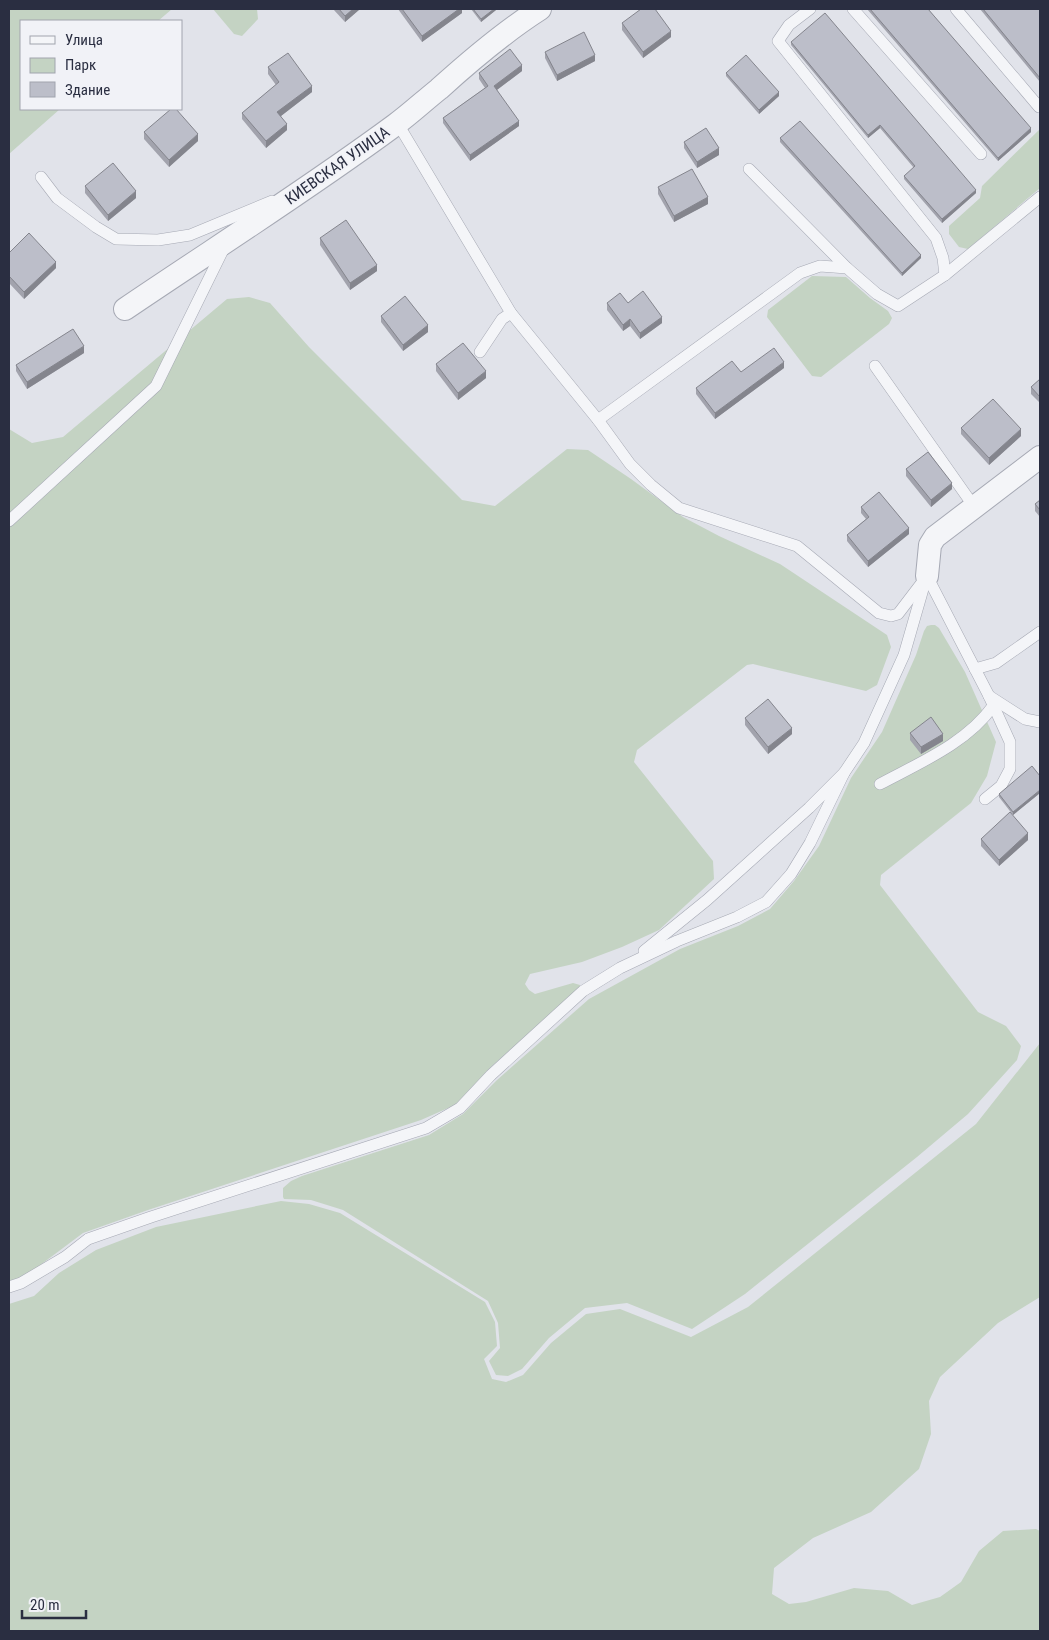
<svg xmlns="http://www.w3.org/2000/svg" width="1049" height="1640" viewBox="0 0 1049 1640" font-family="'Roboto Condensed',sans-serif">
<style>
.green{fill:#c4d3c3}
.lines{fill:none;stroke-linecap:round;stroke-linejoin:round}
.lane-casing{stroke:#a6a9b4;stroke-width:12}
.street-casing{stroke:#a6a9b4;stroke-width:24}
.lane{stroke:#f4f5f8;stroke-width:11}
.street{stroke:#f4f5f8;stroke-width:22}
.wall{fill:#a2a3ad}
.shaded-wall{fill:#84858d}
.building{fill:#bcbec9;stroke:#84858d}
.labels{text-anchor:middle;stroke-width:4;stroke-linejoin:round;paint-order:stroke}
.street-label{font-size:16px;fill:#2a2e41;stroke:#f1f2f7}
</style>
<rect width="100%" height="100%" fill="#e1e3ea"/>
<g class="green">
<path d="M 9,9 L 172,9 L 158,21 L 21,21 L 21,109 L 60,109 L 9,154 Z"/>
<path d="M 213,9 L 257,9 L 258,19 L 242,36 L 234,34 Z"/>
<path d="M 1040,129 L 1040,188 L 968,249 L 959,247 L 949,234 L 949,226 L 980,198 L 982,186 Z"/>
<path d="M 812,276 L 846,277 L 870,298 L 888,311 L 892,318 L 889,324 L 821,377 L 812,376 L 767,317 L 768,310 Z"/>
<path d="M 249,297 L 270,303 L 309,347 L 462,500 L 495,506 L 567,449 L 588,450 L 631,479 L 683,517 L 719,536 L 780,564 L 887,635 L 891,647 L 877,685 L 866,691 L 753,664 L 747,665 L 637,750 L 634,762 L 713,861 L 714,879 L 659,930 L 622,947 L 582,962 L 530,974 L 525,984 L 529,990 L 535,994 L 573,983 L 580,985 L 580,989 L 492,1066 L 455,1105 L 421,1120 L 148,1210 L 83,1233 L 19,1281 L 9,1282 L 9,429 L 32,443 L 63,437 L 227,299 Z"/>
<path d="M 931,625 L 935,625 L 939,628 L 965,672 L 996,742 L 987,776 L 971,803 L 881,875 L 880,885 L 978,1012 L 1006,1026 L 1021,1046 L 1017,1060 L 968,1114 L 917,1157 L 745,1294 L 692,1329 L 627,1303 L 585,1308 L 549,1338 L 522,1369 L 508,1376 L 496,1375 L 489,1361 L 500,1348 L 498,1323 L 488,1301 L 343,1210 L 311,1200 L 284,1199 L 283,1197 L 283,1188 L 291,1181 L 302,1176 L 429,1135 L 463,1114 L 497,1080 L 589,999 L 680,949 L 738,926 L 770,909 L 794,881 L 819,846 L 851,778 L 882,732 L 916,655 L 924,631 L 927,626 Z"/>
<path d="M 1040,1043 L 1040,1297 L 998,1323 L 940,1377 L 929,1401 L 931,1434 L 919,1469 L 871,1512 L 813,1538 L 774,1568 L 772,1594 L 789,1604 L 806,1602 L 854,1588 L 888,1591 L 912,1605 L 940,1597 L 961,1582 L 979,1551 L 1003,1531 L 1036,1529 L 1040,1531 L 1040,1631 L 9,1631 L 9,1304 L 34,1296 L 59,1273 L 96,1250 L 156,1227 L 281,1201 L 309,1204 L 340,1213 L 485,1302 L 495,1322 L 497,1346 L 484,1359 L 492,1379 L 506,1382 L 523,1375 L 551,1343 L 586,1314 L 620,1309 L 691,1337 L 748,1307 L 976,1124 Z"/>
</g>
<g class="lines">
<defs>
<g id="lane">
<path d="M 810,9 L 789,25 L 778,41 L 936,238 L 943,258 L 945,275"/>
<path d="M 853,9 L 981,154"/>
<path d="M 956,9 L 1039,107"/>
<path d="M 398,124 L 511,313 L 598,420 L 630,464 L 651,485 L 679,508 L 797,546 L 879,613 L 891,616 L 898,614 L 927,576"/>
<path d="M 749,169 L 847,268"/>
<path d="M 41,177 L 57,198 L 96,227 L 116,239 L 158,240 L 190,235 L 272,201"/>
<path d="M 480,352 L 502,319 L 511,313"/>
<path d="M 875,366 L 975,508"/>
<path d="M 598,420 L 800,273 L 820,266 L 847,268 L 877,294 L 898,306 L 945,275 L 1040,197"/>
<path d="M 9,521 L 156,386 L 224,248"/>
<path d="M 927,576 L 989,696 L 1010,742 L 1010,769 L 1001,786 L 985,799"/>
<path d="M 975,669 L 996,663 L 1040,632"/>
<path d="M 989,696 L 1025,719 L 1040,722"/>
<path d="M 880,784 C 919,763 967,743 993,706"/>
<path d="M 644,951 L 707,900 L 809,808 L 844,773 L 864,743 L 904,655 L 925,582"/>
<path d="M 9,1287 L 21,1283 L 65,1257 L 88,1239 L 151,1217 L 426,1128 L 460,1108 L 491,1075 L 583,991 L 620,968 L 677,941 L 737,917 L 766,902 L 791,874 L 810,843 L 844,773"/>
</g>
<g id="street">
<path d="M 125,309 C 215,248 307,190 395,125 C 410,114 424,101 439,89 C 471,60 504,32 540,9"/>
<path d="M 927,576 L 930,545 L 935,537 L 1040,457"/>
</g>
</defs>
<use href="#lane" class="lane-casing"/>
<use href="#street" class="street-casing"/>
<use href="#lane" class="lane"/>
<use href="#street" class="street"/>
</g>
<g class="wall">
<path d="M 333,9 L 360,9 L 345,22 Z"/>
<path d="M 398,9 L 462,9 L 462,13 L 422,42 Z"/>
<path d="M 471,9 L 496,9 L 496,10 L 481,22 Z"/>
<path d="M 867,9 L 928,9 L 1031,132 L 998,161 Z"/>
<path d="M 980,9 L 1040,9 L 1040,82 Z"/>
<path d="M 622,23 L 671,37 L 643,58 L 622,30 Z"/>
<path d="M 791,42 L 976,193 L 942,223 L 904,179 L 904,176 L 914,168 L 880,128 L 868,138 L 791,45 Z"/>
<path d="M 545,52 L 595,61 L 557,81 L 545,58 Z"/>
<path d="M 268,67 L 312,92 L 281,116 L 287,130 L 266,148 L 242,119 L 242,113 L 276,85 L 268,74 Z"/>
<path d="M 522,71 L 497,90 L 519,126 L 470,161 L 443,123 L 443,118 L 485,88 L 479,79 L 479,73 Z"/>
<path d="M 726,73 L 779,96 L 759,114 L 726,76 Z"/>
<path d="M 144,132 L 198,141 L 169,167 L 144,139 Z"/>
<path d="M 780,138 L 921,258 L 902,276 L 780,142 Z"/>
<path d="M 684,142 L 719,155 L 697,168 L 684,148 Z"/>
<path d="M 85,186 L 136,198 L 108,221 L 85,193 Z"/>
<path d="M 658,187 L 708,204 L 674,222 L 658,194 Z"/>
<path d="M 320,238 L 377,271 L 350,290 L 320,245 Z"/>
<path d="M 9,253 L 56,268 L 24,299 L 9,283 Z"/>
<path d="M 607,303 L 628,303 L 662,323 L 640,339 L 630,326 L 623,331 L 607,310 Z"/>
<path d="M 381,316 L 428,332 L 403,351 L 381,322 Z"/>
<path d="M 84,353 L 27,389 L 16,371 L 16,365 Z"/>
<path d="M 436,364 L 486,378 L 458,400 L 436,371 Z"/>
<path d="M 784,368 L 715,419 L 696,394 L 696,388 Z"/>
<path d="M 1040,379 L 1040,403 L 1031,394 L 1031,387 Z"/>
<path d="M 961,428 L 1021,436 L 989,465 L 961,434 Z"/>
<path d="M 906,469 L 952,489 L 931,507 L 906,476 Z"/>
<path d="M 1040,500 L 1040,517 L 1035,511 L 1035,504 Z"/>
<path d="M 861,507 L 909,534 L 868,567 L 847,541 L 847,535 L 866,519 L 861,513 Z"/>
<path d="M 745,718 L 792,734 L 768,754 L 745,725 Z"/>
<path d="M 910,733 L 943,741 L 921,754 L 910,740 Z"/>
<path d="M 1040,776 L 1040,793 L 1013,815 L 999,797 L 999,794 Z"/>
<path d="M 981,839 L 1028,840 L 999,866 L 981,846 Z"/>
</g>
<g class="shaded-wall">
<path d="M 353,9 L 360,9 L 345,22 L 345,16 Z"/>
<path d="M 459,9 L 462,9 L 462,13 L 422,42 L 422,36 Z"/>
<path d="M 494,9 L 496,9 L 496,10 L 481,22 L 481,19 Z"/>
<path d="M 671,31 L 671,37 L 643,58 L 643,52 Z"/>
<path d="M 595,55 L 595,61 L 557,81 L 557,75 Z"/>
<path d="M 522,65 L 522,71 L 494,92 L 494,86 Z"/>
<path d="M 312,86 L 312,92 L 277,119 L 277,112 Z"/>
<path d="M 779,92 L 779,96 L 759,114 L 759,110 Z"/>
<path d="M 519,121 L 519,126 L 470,161 L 470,155 Z"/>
<path d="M 287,124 L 287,130 L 266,148 L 266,141 Z"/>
<path d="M 880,125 L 880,128 L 868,138 L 868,135 Z"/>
<path d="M 1031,128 L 1031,132 L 998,161 L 998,158 Z"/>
<path d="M 198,134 L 198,141 L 169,167 L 169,160 Z"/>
<path d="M 719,148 L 719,155 L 697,168 L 697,162 Z"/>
<path d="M 976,190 L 976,193 L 942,223 L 942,219 Z"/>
<path d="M 136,191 L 136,198 L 108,221 L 108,215 Z"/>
<path d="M 708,197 L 708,204 L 674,222 L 674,216 Z"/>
<path d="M 921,255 L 921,258 L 902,276 L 902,273 Z"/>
<path d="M 56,262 L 56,268 L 24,299 L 24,292 Z"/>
<path d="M 377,265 L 377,271 L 350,290 L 350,283 Z"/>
<path d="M 662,317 L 662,323 L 640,339 L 640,333 Z"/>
<path d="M 630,319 L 630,326 L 623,331 L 623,325 Z"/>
<path d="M 428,325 L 428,332 L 403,351 L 403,345 Z"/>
<path d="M 84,346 L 84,353 L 27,389 L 27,382 Z"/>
<path d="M 784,362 L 784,368 L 715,419 L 715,413 Z"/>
<path d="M 486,371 L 486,378 L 458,400 L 458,393 Z"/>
<path d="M 1021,429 L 1021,436 L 989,465 L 989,458 Z"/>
<path d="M 952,483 L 952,489 L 931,507 L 931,500 Z"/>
<path d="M 909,528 L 909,534 L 868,567 L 868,561 Z"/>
<path d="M 792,728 L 792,734 L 768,754 L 768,747 Z"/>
<path d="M 943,734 L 943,741 L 921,754 L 921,747 Z"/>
<path d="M 1040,790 L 1040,793 L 1013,815 L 1013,812 Z"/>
<path d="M 1028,833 L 1028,840 L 999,866 L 999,860 Z"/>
</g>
<g class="building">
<path d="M 339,9 L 353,9 L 345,16 Z"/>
<path d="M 402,9 L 459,9 L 422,36 Z"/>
<path d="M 473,9 L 494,9 L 481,19 Z"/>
<path d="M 641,9 L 655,9 L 671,31 L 643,52 L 622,23 Z"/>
<path d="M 870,9 L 928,9 L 1031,128 L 998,158 Z"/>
<path d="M 983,9 L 1040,9 L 1040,78 Z"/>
<path d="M 825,13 L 976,190 L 942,219 L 904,176 L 915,166 L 880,125 L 868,135 L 791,42 Z"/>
<path d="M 584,32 L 595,55 L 557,75 L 545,52 Z"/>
<path d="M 510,49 L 522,65 L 494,86 L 519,121 L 470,155 L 443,118 L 488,86 L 479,73 Z"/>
<path d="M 288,53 L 312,86 L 277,112 L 287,124 L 266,141 L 242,113 L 279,82 L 268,67 Z"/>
<path d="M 746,55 L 779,92 L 759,110 L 726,73 Z"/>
<path d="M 171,109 L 176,109 L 198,134 L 169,160 L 144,132 Z"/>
<path d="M 800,121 L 921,255 L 902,273 L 780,138 Z"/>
<path d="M 706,128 L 719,148 L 697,162 L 684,142 Z"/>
<path d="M 113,163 L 136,191 L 108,215 L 85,186 Z"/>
<path d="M 692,169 L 708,197 L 674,216 L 658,187 Z"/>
<path d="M 346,220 L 377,265 L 350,283 L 320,238 Z"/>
<path d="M 29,233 L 56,262 L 24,292 L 9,276 L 9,253 Z"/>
<path d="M 643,291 L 662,317 L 640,333 L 630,319 L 623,325 L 607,303 L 620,293 L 628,303 Z"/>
<path d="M 405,296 L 428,325 L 403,345 L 381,316 Z"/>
<path d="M 73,329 L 84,346 L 27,382 L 16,365 Z"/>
<path d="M 463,343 L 486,371 L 458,393 L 436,364 Z"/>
<path d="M 774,348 L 784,362 L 715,413 L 696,388 L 732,361 L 741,372 Z"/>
<path d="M 1040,379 L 1040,397 L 1031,387 Z"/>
<path d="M 993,399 L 1021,429 L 989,458 L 961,428 Z"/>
<path d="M 928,452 L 952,483 L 931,500 L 906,469 Z"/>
<path d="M 879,492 L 909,528 L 868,561 L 847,535 L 869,517 L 861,507 Z"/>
<path d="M 1040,500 L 1040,510 L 1035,504 Z"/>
<path d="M 768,699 L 792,728 L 768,747 L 745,718 Z"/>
<path d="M 931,717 L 943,734 L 921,747 L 910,733 Z"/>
<path d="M 1032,766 L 1040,776 L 1040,790 L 1013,812 L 999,794 Z"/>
<path d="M 1010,812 L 1028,833 L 999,860 L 981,839 Z"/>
</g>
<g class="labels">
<g class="street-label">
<text transform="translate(337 165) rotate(-35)" y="6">КИЕВСКАЯ УЛИЦА</text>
</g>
</g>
<rect width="1049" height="1640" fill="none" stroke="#2a2e41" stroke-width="20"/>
<rect x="20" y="20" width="162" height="90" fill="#f1f2f7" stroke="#a1a4ae"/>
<rect x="30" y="36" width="25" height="8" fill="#f4f5f8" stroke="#a1a4ae"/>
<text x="65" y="45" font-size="15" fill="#2a2e41">Улица</text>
<rect x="30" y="58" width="25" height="15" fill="#c4d3c3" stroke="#a1a4ae"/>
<text x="65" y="70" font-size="15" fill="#2a2e41">Парк</text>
<rect x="30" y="82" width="25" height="15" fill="#bcbec9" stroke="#a1a4ae"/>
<text x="65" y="95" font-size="15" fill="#2a2e41">Здание</text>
<path d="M22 1610v8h64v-8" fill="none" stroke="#2a2e41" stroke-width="2.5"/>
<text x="30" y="1610" font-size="15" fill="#2a2e41" stroke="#f1f2f7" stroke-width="4" paint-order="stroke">20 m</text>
</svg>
